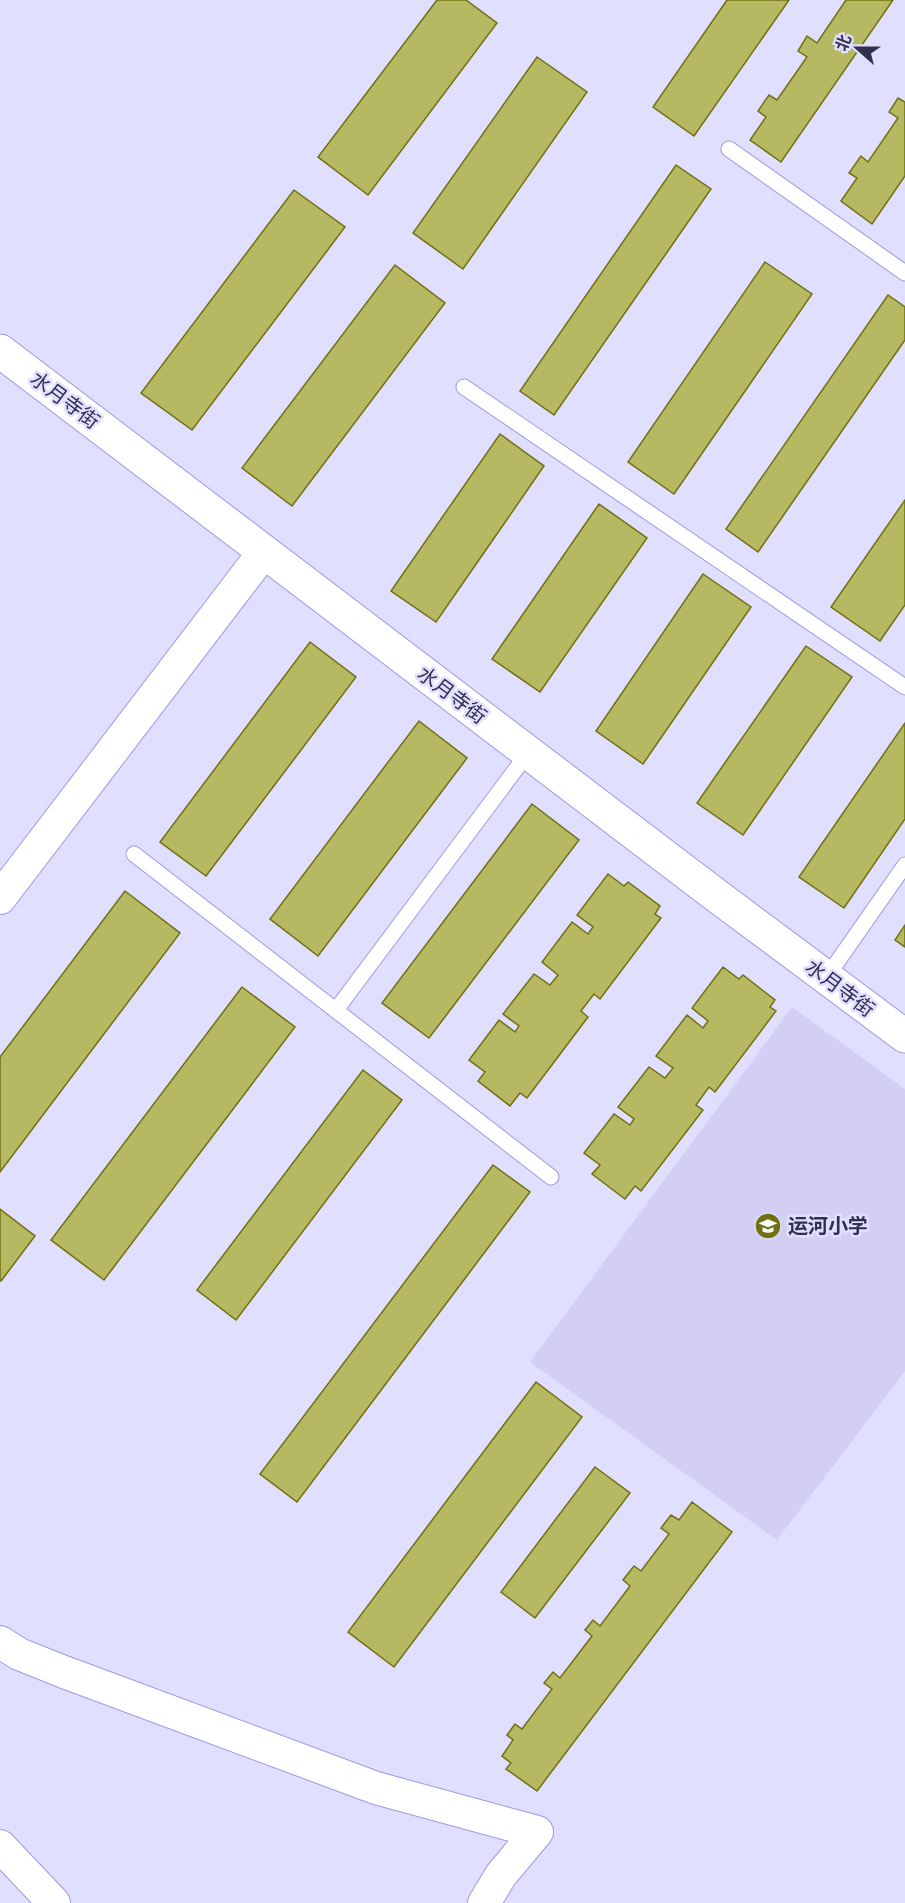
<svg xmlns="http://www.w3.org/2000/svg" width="905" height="1903" viewBox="0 0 905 1903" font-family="Spectral,'Noto Sans SC',serif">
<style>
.built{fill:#d2cff2}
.building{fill:#b7b862;stroke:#707010;stroke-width:1.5}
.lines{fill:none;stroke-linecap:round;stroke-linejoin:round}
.lane-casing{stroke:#a097e2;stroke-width:17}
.street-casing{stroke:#a097e2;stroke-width:34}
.secondary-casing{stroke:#a097e2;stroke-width:35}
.lane{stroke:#fff;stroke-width:15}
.street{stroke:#fff;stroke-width:32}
.secondary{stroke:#fff;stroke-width:33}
.labels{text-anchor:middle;stroke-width:5;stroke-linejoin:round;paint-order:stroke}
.street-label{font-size:20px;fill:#332f4e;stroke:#e1dfff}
.poi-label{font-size:20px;font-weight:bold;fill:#332f4e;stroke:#e1dfff;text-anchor:start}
</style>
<rect width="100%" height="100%" fill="#e1dfff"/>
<path class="built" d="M 792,1007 L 905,1089 L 905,1371 L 777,1540 L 530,1362 Z"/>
<g class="building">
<path d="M 437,0 L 466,0 L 497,23 L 368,195 L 318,157 Z"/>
<path d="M 727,0 L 789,0 L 694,136 L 653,107 Z"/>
<path d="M 846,0 L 893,0 L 781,162 L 750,140 L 766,117 L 758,111 L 769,95 L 777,100 L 807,57 L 798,51 L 807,36 L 817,43 Z"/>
<path d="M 537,57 L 587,92 L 463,269 L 413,233 Z"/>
<path d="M 898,98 L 905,102 L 905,176 L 872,224 L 841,201 L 857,178 L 849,173 L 861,156 L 868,162 L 898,118 L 889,112 Z"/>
<path d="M 676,165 L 711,189 L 554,415 L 520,391 Z"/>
<path d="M 294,190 L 345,227 L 192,430 L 141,393 Z"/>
<path d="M 765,262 L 812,294 L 674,494 L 628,462 Z"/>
<path d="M 395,265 L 445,303 L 292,506 L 242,468 Z"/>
<path d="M 888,295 L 905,307 L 905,340 L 758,552 L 726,529 Z"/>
<path d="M 500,434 L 544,466 L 436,622 L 391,591 Z"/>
<path d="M 905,500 L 905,605 L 880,641 L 831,607 Z"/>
<path d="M 599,504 L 647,538 L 540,692 L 492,659 Z"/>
<path d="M 703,574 L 751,607 L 643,764 L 596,731 Z"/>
<path d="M 310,642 L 356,677 L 206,876 L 160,842 Z"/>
<path d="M 806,646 L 852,677 L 743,835 L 697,803 Z"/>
<path d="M 419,721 L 467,758 L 318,956 L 270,919 Z"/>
<path d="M 905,723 L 905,819 L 844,908 L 799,877 Z"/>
<path d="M 532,804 L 579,840 L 429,1038 L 382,1003 Z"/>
<path d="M 608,874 L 624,886 L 628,882 L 660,906 L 655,914 L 661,918 L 600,999 L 594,994 L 581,1011 L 588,1017 L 527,1098 L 520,1093 L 510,1106 L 478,1081 L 485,1072 L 469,1060 L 499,1020 L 515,1032 L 519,1026 L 503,1014 L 534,974 L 550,985 L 558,975 L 542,962 L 572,922 L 588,934 L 593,927 L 577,915 Z"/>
<path d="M 125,891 L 180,933 L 0,1172 L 0,1057 Z"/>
<path d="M 905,925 L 905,947 L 895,940 Z"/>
<path d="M 723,967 L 739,979 L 743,975 L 775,1000 L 770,1007 L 776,1011 L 715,1092 L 709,1087 L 696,1105 L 703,1110 L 641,1191 L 635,1186 L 625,1199 L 592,1174 L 600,1165 L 584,1153 L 614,1114 L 630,1125 L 634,1119 L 618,1107 L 649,1067 L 665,1078 L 673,1068 L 656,1056 L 687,1015 L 703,1028 L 708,1021 L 692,1008 Z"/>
<path d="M 242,987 L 295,1027 L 104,1280 L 51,1240 Z"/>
<path d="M 363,1070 L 402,1100 L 236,1320 L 197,1290 Z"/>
<path d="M 493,1165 L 530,1192 L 297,1502 L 260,1474 Z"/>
<path d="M 0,1209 L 35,1236 L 1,1281 L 0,1280 Z"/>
<path d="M 536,1382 L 582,1417 L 394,1667 L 348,1632 Z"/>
<path d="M 595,1467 L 630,1493 L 535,1618 L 501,1592 Z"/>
<path d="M 692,1502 L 732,1532 L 537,1791 L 506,1769 L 511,1763 L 502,1756 L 513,1740 L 507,1735 L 515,1724 L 522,1729 L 552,1689 L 544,1683 L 553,1672 L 560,1678 L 592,1636 L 585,1630 L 593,1620 L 600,1626 L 630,1586 L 623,1580 L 634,1566 L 641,1571 L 669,1534 L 661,1528 L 671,1515 L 679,1520 Z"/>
</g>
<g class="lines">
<defs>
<g id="lane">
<path d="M 729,149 L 905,273"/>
<path d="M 464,387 L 905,687"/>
<path d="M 134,854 L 551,1177"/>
<path d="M 826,978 L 905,865"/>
<path d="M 336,1010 L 528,753"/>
</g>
<g id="street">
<path d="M 0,898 L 264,552"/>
<path d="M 0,1642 L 19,1654 L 64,1672 L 376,1788 L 537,1832 L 501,1875 L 484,1903"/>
<path d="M 0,1846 L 54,1903"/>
</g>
<path id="secondary" d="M 0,351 L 717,896 L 905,1036"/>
</defs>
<use href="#lane" class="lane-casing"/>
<use href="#street" class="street-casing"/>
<use href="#secondary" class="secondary-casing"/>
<use href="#lane" class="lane"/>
<use href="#street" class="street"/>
<use href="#secondary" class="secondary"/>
</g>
<defs>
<symbol id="school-disc" viewBox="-11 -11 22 22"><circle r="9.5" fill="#717013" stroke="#e1dfff"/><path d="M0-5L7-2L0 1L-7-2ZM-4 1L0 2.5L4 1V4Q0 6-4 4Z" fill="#fff"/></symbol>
</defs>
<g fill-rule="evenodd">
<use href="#school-disc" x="753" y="1211" width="30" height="30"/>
</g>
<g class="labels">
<g class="street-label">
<text transform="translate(65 400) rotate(37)" y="7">水月寺街</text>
<text transform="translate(452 695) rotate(37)" y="7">水月寺街</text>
<text transform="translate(840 988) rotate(37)" y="7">水月寺街</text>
</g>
<g class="poi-label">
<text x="788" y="1233">运河小学</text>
</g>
</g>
<g transform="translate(857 48) rotate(291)" stroke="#e1dfff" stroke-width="4.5" paint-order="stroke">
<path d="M0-4.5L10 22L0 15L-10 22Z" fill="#332f4e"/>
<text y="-9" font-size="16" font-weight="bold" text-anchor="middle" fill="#332f4e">北</text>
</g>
</svg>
